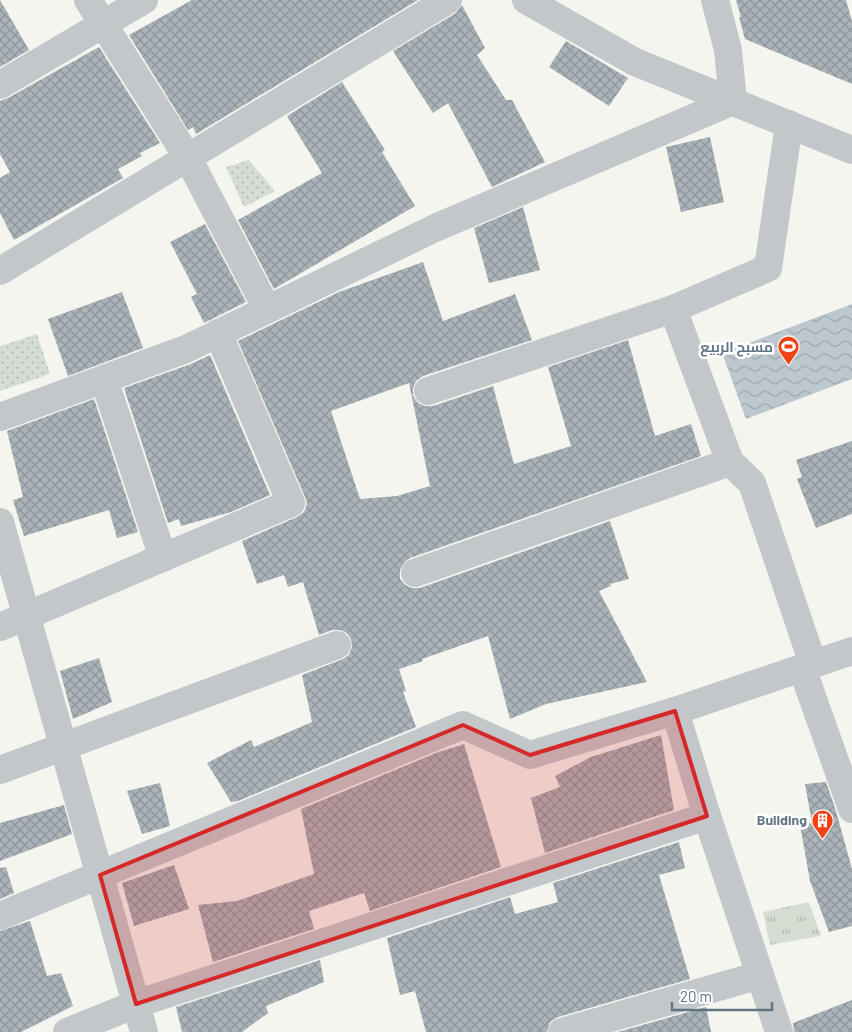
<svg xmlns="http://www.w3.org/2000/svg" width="852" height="1032" viewBox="0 0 852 1032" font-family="Barlow,Cairo,sans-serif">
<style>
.grass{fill:url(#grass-dots)}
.park{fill:url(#park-tufts)}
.water{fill:url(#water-waves)}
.building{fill:url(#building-cross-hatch);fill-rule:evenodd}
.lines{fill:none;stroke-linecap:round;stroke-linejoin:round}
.minor{stroke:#c3c7ca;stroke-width:28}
.marked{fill:#d62828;fill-opacity:0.2;stroke:#d62828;stroke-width:4;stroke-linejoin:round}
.labels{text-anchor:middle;stroke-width:5;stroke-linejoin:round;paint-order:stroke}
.poi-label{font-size:14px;font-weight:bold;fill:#617584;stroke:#fff;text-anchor:end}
</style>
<defs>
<pattern id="grass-dots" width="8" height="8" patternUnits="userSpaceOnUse" patternTransform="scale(1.25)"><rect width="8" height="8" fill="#d5dcd1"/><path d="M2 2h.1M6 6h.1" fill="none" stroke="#b0b7af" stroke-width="1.8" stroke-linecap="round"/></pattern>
<pattern id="park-tufts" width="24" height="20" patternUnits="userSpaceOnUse" patternTransform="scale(1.25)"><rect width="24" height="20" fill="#d5dcd1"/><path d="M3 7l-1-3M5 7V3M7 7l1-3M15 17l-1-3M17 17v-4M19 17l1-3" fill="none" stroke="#b0b7af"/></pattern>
<pattern id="water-waves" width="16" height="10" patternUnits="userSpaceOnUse" patternTransform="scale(1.25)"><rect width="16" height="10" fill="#bcc8cd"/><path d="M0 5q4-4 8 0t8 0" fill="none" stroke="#9ca7ac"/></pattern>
<pattern id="building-cross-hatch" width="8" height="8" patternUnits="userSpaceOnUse" patternTransform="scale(1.25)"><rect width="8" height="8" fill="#aab3b8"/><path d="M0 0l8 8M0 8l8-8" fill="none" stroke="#8e969b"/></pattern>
</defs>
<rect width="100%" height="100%" fill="#f5f5f0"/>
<g class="grass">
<path d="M 249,160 L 275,191 L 244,207 L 226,167 Z"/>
<path d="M 37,334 L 50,374 L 0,391 L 0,346 Z"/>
</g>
<path class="park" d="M 809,902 L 821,936 L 770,945 L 763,912 Z"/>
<path class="water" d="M 852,304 L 852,379 L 746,419 L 722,353 Z"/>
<g class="building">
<path d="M 0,0 L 29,50 L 0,67 Z"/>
<path d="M 192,0 L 418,0 L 196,134 L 193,127 L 188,130 L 129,35 Z"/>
<path d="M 736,0 L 846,0 L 852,21 L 852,84 L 745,39 L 739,17 L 741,17 Z"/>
<path d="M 462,5 L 485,48 L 477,55 L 506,100 L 512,100 L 545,162 L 492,187 L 448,103 L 433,113 L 393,51 L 456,13 Z"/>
<path d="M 566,41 L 628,78 L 609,106 L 549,67 Z"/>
<path d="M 99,47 L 160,143 L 140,153 L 142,156 L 118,169 L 123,178 L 14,240 L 0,213 L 0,178 L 10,172 L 0,154 L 0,101 L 8,98 Z"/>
<path d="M 342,82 L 385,150 L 382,152 L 415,206 L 274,289 L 238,220 L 322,173 L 287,116 Z"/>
<path d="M 710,137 L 724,202 L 681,212 L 666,147 Z"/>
<path d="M 523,207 L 540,270 L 489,283 L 474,228 Z"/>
<path d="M 205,224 L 246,302 L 204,323 L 191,297 L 197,294 L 170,242 Z"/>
<path d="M 423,262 L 443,321 L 515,294 L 532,340 L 423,376 L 416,381 L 413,388 L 413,396 L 418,403 L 425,406 L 433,406 L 493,386 L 514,464 L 571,446 L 548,367 L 628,340 L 655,436 L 691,424 L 701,456 L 410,558 L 404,563 L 400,570 L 400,579 L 405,585 L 412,588 L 420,588 L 610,521 L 629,579 L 610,584 L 611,586 L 599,591 L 647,682 L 546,704 L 510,719 L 488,636 L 422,659 L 423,661 L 399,669 L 406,691 L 403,692 L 416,727 L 238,801 L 231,802 L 207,763 L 251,740 L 254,747 L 312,722 L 302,675 L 343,659 L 349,655 L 352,647 L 351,639 L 347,633 L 340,630 L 332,630 L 319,635 L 303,582 L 288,587 L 284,575 L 257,584 L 242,541 L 297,517 L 304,512 L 307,504 L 305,497 L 238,341 L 339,292 ZM 409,383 L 430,486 L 397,496 L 360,499 L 331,411 Z"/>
<path d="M 122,292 L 143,348 L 68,376 L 48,319 Z"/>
<path d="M 210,355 L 270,495 L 231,512 L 181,526 L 179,519 L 168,523 L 124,388 L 191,364 Z"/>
<path d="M 94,399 L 138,532 L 117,538 L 109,510 L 24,536 L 13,500 L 23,497 L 7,431 Z"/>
<path d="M 852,441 L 852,514 L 816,528 L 797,479 L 802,477 L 796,460 Z"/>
<path d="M 99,658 L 112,702 L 73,719 L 60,671 Z"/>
<path d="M 661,735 L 674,810 L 545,853 L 531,798 L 560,787 L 555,776 L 591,757 Z"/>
<path d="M 464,744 L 501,867 L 370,911 L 364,893 L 309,911 L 314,929 L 213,962 L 198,905 L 237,901 L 314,874 L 301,809 L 436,753 Z"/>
<path d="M 826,782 L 836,811 L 852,869 L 852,926 L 829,932 L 810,881 L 800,825 L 812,823 L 805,784 Z"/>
<path d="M 160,783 L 170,826 L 142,834 L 127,791 Z"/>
<path d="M 64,805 L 72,834 L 0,861 L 0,823 Z"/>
<path d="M 679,842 L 685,868 L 659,875 L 690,979 L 558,1017 L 550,1022 L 547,1032 L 426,1032 L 415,991 L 400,995 L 387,938 L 510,897 L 515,914 L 558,902 L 553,883 Z"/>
<path d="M 174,865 L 189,909 L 134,926 L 122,883 Z"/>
<path d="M 6,867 L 14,893 L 0,899 L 0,868 Z"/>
<path d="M 30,921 L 47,976 L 61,973 L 73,1006 L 21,1032 L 0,1032 L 0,931 Z"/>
<path d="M 320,960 L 324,982 L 266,1006 L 268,1013 L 242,1032 L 182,1032 L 176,1007 Z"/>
<path d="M 852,1000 L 852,1032 L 794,1032 L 793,1023 Z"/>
<path d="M 706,1007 L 711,1032 L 618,1032 Z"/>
</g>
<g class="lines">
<g class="minor">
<path d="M 88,0 L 188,158 L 267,309"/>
<path d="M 526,0 L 635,62 L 852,150"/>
<path d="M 0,85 L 144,0"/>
<path d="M 0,271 L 448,0"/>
<path d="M 673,309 L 730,462 L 752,483 L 813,664"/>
<path d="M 104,379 L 163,558"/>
<path d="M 428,391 L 673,309 L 768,268 L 789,124"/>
<path d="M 0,417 L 186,349 L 435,228 L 733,101 L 728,50 L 715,0"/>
<path d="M 0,522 L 144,1032"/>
<path d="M 415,573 L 730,462"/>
<path d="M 0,627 L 291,503 L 218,333"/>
<path d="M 802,668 L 852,809"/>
<path d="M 675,711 L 707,816 L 779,1032"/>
<path d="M 0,770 L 337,645"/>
<path d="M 0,916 L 463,725 L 530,755 L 675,711 L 852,651"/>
<path d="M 67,1032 L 136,1004 L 707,816"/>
<path d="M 562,1032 L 760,975"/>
</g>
</g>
<path class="marked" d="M 675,711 L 707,816 L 136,1004 L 100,875 L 463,725 L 530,755 Z"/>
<defs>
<symbol id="stadium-pin" viewBox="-11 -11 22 30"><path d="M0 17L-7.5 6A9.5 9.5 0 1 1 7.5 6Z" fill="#f04215" stroke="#fff"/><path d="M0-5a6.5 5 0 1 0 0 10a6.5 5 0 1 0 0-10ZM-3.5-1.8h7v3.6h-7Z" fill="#fff"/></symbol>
<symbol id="building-pin" viewBox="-11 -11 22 30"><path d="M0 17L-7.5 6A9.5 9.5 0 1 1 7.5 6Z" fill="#f04215" stroke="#fff"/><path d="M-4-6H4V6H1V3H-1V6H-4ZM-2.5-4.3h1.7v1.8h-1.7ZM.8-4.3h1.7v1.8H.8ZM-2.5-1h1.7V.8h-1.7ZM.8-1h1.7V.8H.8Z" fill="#fff"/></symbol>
</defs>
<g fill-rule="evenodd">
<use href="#stadium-pin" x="776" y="334" width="25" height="34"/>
<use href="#building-pin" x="810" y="808" width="25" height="34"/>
</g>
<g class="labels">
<g class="poi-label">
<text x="773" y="352">مسبح الربيع</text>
<text x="807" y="825">Buliding</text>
</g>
</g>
<path d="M672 1002v8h100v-8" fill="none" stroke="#617584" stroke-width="2.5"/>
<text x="680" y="1002" font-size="15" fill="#617584" stroke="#ffffff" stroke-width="4" paint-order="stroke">20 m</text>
</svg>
